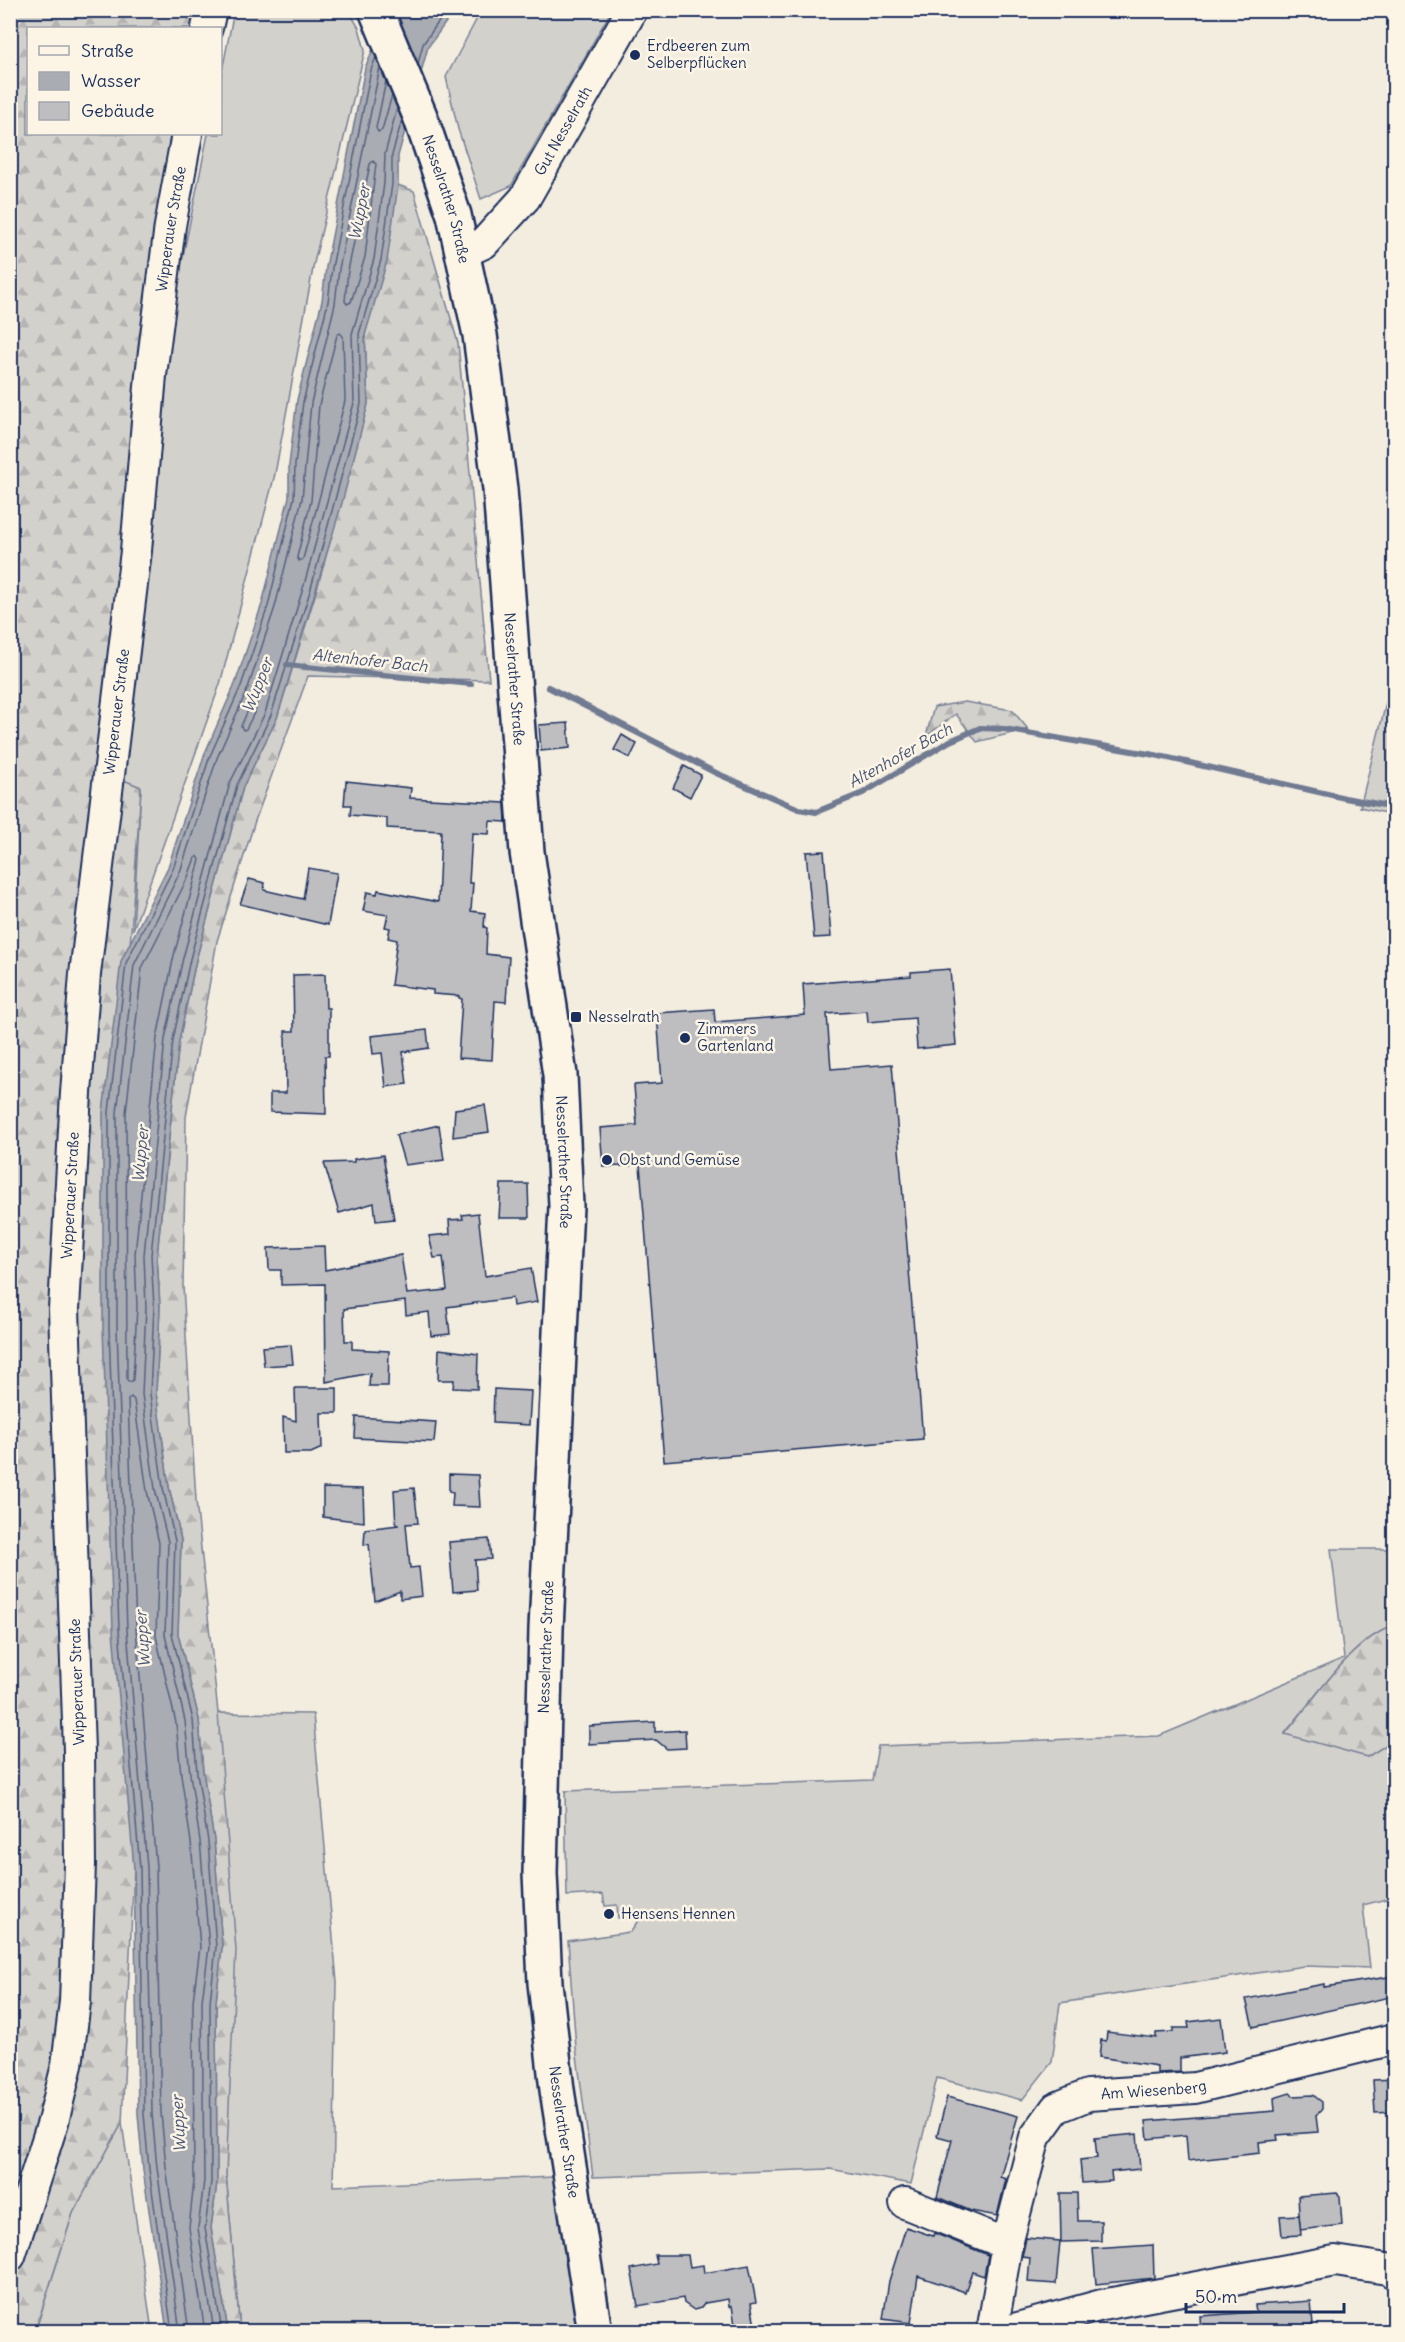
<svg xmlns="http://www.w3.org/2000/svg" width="1405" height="2342" viewBox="0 0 1405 2342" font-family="Delius,sans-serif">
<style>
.grass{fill:#d3d1cc;stroke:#778095;stroke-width:1.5}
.forest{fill:url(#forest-firs);stroke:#778095;stroke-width:1.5}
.water{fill:#a9acb3;stroke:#707a91;stroke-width:1.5}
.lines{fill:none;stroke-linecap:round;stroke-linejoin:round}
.shore{stroke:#546180;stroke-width:1.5}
.stream{stroke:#707a91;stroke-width:6}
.building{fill:#bebec0;stroke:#1b2f5e;stroke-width:1.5}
.minor-casing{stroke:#1b2f5e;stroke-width:34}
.major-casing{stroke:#1b2f5e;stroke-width:38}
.minor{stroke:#fcf5e5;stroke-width:30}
.major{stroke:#fcf5e5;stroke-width:33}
.poi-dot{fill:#1b2f5e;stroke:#fcf5e5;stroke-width:2}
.labels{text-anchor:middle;stroke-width:5;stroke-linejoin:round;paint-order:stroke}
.poi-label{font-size:15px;fill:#1b2f5e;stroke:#fcf5e5;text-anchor:start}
.street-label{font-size:15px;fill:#1b2f5e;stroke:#fcf5e5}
.water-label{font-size:16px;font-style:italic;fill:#465478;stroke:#fcf5e5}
</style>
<defs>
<pattern id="forest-firs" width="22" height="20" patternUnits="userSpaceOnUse" patternTransform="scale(1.5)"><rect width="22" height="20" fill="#d3d1cc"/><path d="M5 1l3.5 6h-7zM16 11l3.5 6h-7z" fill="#b5b4b2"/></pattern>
</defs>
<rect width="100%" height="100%" fill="#f3ede0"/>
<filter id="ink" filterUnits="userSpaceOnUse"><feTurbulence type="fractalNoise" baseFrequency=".0167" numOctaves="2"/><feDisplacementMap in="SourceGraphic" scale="12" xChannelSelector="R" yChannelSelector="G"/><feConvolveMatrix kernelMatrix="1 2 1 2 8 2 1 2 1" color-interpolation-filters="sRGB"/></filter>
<g filter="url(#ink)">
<g class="grass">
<path d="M 234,11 L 349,11 L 359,28 L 365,50 L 314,263 L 275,474 L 220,684 L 133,930 L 141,787 L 120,779 L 174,300 L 208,134 L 220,134 L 221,76 Z"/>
<path d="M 481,11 L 611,11 L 511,186 L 481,199 L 458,129 L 446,77 Z"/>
<path d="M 1394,671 L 1394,815 L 1360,807 Z"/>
<path d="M 1331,1549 L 1394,1549 L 1394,1626 C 1353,1638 1313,1701 1285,1733 L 1367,1757 L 1394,1740 L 1394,1897 L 1363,1905 L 1370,1968 L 1304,1966 L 1060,2003 L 1052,2062 L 1022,2100 L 937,2078 L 911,2184 L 830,2169 L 593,2177 L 576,2048 L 568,1941 L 630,1932 L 640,1918 L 618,1918 L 617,1905 L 605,1906 L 603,1894 L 567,1896 L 565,1791 L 872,1780 L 878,1746 L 1159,1736 L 1344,1658 Z"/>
<path d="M 218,1713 L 313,1714 L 337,1982 L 333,2186 L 554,2177 L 581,2331 L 240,2331 L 226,2174 Z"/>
<path d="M 122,2123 L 152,2331 L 35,2332 L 73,2213 Z"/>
</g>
<g class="forest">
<path d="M 11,11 L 195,11 L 191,28 L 28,28 L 28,134 L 175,134 L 96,769 L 141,787 L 109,1252 L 134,1868 L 122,2123 L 73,2213 L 35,2331 L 11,2332 Z"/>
<path d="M 398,185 L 414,191 L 458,343 L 489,680 L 308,676 L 255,821 L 217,941 L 186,1117 L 183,1286 L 196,1500 L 218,1713 L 236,1950 L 226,2174 L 240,2331 L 228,2331 L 211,2228 L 217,2182 L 216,2002 L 222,1947 L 214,1840 L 203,1772 L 199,1719 L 178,1634 L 181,1540 L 169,1487 L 156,1393 L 160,1307 L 157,1256 L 179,1041 L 196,960 L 243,787 L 277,718 L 317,589 L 368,404 L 365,335 Z"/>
<path d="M 965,702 L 1012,710 L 1028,729 L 977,742 L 956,714 L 926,736 L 934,707 Z"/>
<path d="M 1394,1626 L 1394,1740 L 1367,1757 L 1285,1734 C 1313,1701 1353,1638 1394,1626 Z"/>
</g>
<path class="water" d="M 389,11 L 454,11 L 428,47 L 398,156 L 398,185 L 387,261 L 365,335 L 368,404 L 342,503 L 277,718 L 243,787 L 196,960 L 179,1041 L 163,1194 L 157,1256 L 160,1307 L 156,1393 L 169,1487 L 181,1540 L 178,1634 L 199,1719 L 203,1772 L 214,1840 L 222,1947 L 216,2002 L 217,2182 L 211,2228 L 228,2331 L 167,2331 L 143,2170 L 138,2114 L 134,1868 L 113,1631 L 103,1327 L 103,1112 L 121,961 L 168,867 L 205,753 L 235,684 L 262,604 L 289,497 L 289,465 L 297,400 L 322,301 L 326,267 L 365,68 Z"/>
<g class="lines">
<g class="shore">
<path d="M 418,63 L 423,44 L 447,10"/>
<path d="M 386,81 L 376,128 L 378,132 L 382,130 L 392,95"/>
<path d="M 373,161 L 376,164 L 365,257 L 351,302 L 347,304 L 345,301 L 348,271 L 370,164 Z"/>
<path d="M 340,333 L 343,336 L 345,401 L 303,559 L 299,561 L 297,557 L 311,501 L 319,405 L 337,335 Z"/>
<path d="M 257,698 L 256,709 L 246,729 L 243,730 L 241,726 L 253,699 Z"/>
<path d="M 198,856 L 200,860 L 174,955 L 157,1038 L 135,1254 L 137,1307 L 133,1380 L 130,1382 L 127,1380 L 126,1113 L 142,968 L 188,877 L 195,858 Z"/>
<path d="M 172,2332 L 149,2169 L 144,2114 L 140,1868 L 119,1630 L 109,1327 L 109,1112 L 126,963 L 173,869 L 210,756 L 241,686 L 268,606 L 294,498 L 295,465 L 303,402 L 328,302 L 332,268 L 371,70 L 376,57"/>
<path d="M 180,2332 L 157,2168 L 152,2114 L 147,1867 L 127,1630 L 117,1327 L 117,1113 L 134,965 L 180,872 L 217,758 L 248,688 L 275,607 L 302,499 L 311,403 L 335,304 L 339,269 L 380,67"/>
<path d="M 189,2332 L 166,2167 L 161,2113 L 156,1867 L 136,1629 L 128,1400 L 131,1397 L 134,1400 L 147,1491 L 159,1543 L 156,1636 L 176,1723 L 181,1775 L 191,1842 L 200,1947 L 193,2001 L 194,2181 L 189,2228 L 205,2332"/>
<path d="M 214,2332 L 198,2228 L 204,2181 L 202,2001 L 209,1947 L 200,1841 L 190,1774 L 185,1721 L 165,1635 L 168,1542 L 155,1489 L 142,1394 L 146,1307 L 144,1255 L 165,1039 L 183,958 L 230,783 L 265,713 L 304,585 L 354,403 L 352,334 L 374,259 L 384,183 L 385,154 L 397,108"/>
<path d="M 222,2332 L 205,2228 L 211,2182 L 210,2002 L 216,1947 L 208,1841 L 197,1773 L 193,1720 L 172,1634 L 175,1541 L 163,1488 L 150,1394 L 154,1307 L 151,1255 L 173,1040 L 190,959 L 237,785 L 271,715 L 311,588 L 361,404 L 359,334 L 381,260 L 392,184 L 392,155 L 402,120"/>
</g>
<g class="stream">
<path d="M 287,665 L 471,684"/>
<path d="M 548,687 L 716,773 L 799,809 L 816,812 L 863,793 L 950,741 L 980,728 L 1004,729 L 1155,755 L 1345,798 L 1394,807"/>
</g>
</g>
<g class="building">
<path d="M 568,723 L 570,748 L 541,751 L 539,725 Z"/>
<path d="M 622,735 L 637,744 L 630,758 L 614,750 Z"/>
<path d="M 684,766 L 701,775 L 690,797 L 673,788 Z"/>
<path d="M 346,781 L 411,788 L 410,798 L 505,803 L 506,822 L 490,821 L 489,834 L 472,833 L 469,883 L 473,883 L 471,911 L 485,913 L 484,927 L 487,928 L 486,954 L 509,957 L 506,1002 L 495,1001 L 492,1060 L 458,1058 L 462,999 L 459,998 L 459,996 L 433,994 L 433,990 L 391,985 L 397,940 L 388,938 L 390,928 L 385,927 L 388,915 L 363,911 L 367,892 L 377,894 L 378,890 L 438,902 L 441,831 L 387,828 L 387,818 L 350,815 L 351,805 L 344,805 Z"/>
<path d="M 824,851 L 831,937 L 814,938 L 806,852 Z"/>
<path d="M 308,868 L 337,873 L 328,925 L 240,904 L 249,879 L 265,883 L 264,890 L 303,899 Z"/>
<path d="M 950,969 L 956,1045 L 917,1049 L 915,1018 L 868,1022 L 867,1011 L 827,1014 L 831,1069 L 892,1064 L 923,1439 L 664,1461 L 640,1165 L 603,1167 L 600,1128 L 637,1125 L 634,1085 L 662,1083 L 657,1013 L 714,1009 L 715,1022 L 805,1015 L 803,984 L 911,976 L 911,972 Z"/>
<path d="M 325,974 L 326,1008 L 329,1008 L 329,1056 L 325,1056 L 326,1114 L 270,1112 L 270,1093 L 286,1093 L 285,1031 L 294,1031 L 293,975 Z"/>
<path d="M 427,1030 L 429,1048 L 403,1052 L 407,1084 L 386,1087 L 382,1053 L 373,1054 L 371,1036 Z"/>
<path d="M 485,1105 L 489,1132 L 453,1137 L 455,1109 Z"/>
<path d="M 439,1125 L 444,1160 L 405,1165 L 396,1135 Z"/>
<path d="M 383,1155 L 394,1219 L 376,1221 L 374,1203 L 339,1213 L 324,1163 L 354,1162 L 354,1159 Z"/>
<path d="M 501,1184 L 528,1184 L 529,1218 L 499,1218 Z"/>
<path d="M 478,1213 L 485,1276 L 531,1268 L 537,1302 L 513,1306 L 512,1298 L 447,1307 L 450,1334 L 431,1336 L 429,1312 L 406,1315 L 405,1301 L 344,1309 L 345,1341 L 352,1341 L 352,1349 L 389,1351 L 388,1386 L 369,1386 L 370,1373 L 326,1382 L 325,1284 L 281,1285 L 281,1270 L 269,1270 L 268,1248 L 324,1246 L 325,1270 L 401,1255 L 407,1294 L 447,1290 L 443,1257 L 434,1258 L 429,1236 L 450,1234 L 449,1220 L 463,1219 L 462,1215 Z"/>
<path d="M 291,1345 L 293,1364 L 264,1366 L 262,1347 Z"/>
<path d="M 439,1349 L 478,1354 L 477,1389 L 453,1388 L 454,1380 L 438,1380 Z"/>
<path d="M 295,1388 L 337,1388 L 337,1413 L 321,1413 L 322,1448 L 311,1453 L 284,1453 L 283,1417 L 296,1421 Z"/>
<path d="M 494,1389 L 531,1391 L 529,1425 L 493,1423 Z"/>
<path d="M 356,1417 L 436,1422 L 434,1442 L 355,1438 Z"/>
<path d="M 449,1474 L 478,1475 L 480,1507 L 452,1506 L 453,1493 L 449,1492 Z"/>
<path d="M 323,1488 L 363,1489 L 364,1522 L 323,1517 Z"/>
<path d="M 414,1488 L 418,1523 L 406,1524 L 410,1568 L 419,1567 L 422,1596 L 400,1599 L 400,1591 L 375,1601 L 369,1544 L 364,1545 L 365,1529 L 399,1525 L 396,1525 L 394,1490 Z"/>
<path d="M 489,1539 L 491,1559 L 475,1560 L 477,1590 L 453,1592 L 449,1542 Z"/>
<path d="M 655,1722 L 655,1732 L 685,1730 L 686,1748 L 667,1749 L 656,1740 L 589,1744 L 589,1726 Z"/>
<path d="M 1395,1976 L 1395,1996 L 1253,2027 L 1246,1999 L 1324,1984 L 1324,1987 Z"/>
<path d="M 1221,2018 L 1225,2052 L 1180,2058 L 1180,2072 L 1157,2073 L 1157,2066 L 1099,2057 L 1101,2040 L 1106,2041 L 1107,2032 L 1156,2038 L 1156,2033 L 1173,2032 L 1173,2028 L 1189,2028 L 1188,2022 Z"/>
<path d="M 1395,2079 L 1395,2112 L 1375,2113 L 1373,2080 Z"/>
<path d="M 1290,2093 L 1293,2096 L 1313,2095 L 1322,2102 L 1322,2109 L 1316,2116 L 1318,2132 L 1277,2135 L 1278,2140 L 1259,2142 L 1260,2153 L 1188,2161 L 1186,2135 L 1148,2139 L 1146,2121 L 1275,2111 L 1274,2098 Z"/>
<path d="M 947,2097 L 1018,2116 L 1000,2177 L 1006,2179 L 997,2216 L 971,2211 L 937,2197 L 952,2140 L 937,2136 Z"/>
<path d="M 1137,2134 L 1140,2169 L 1111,2172 L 1112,2181 L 1082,2183 L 1080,2160 L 1097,2158 L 1095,2138 Z"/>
<path d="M 1060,2193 L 1077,2193 L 1078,2221 L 1101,2221 L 1101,2241 L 1061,2242 Z"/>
<path d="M 1337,2193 L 1340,2196 L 1342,2225 L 1300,2230 L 1298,2196 Z"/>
<path d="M 1299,2215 L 1301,2235 L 1282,2236 L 1280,2216 Z"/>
<path d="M 906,2227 L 933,2236 L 934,2233 L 988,2255 L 984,2276 L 972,2272 L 965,2292 L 918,2276 L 911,2323 L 883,2319 L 889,2281 Z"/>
<path d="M 1026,2238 L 1060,2241 L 1056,2284 L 1028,2282 L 1030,2258 L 1022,2257 Z"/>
<path d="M 1153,2245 L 1154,2278 L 1096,2284 L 1093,2249 Z"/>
<path d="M 655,2255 L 688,2255 L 690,2267 L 703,2265 L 704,2273 L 749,2265 L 756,2302 L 751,2303 L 756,2331 L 736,2331 L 732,2306 L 729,2307 L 728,2299 L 705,2303 L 701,2308 L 694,2310 L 684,2303 L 683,2298 L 638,2306 L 631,2269 L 657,2264 Z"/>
<path d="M 1311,2301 L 1313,2325 L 1299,2326 L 1300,2331 L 1201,2331 L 1200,2316 L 1256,2312 L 1255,2305 Z"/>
</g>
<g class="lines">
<defs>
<g id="minor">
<path d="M 207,28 L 211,10"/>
<path id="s1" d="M 464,252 L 484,243 L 525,198 L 632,10"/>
<path d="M 905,2203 L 1007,2244"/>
<path id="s2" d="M 10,2256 L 53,2122 L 67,2065 L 75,2002 L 80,1864 L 79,1751 L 64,1309 L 76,1093 L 85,974 L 136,551 L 151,375 L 170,226 L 187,134"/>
<path id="s3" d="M 992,2332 L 1007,2244 L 1035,2137 L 1056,2108 L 1088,2095 L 1195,2088 L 1394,2039"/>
<path d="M 1003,2332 L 1102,2305 L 1335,2261 L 1387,2269 L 1394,2273"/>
</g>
<g id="major">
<path id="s4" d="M 376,10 L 420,116 L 454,215 L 480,335 L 500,489 L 527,852 L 560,1075 L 566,1206 L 546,1629 L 540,1873 L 545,1983 L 557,2090 L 595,2332"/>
</g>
</defs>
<use href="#minor" class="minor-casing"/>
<use href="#major" class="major-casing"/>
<use href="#minor" class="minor"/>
<use href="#major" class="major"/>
</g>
</g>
<g class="poi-dot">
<circle cx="635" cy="55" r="6"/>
<rect x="570" y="1011" width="12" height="12" rx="3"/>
<circle cx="685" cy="1038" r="6"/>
<circle cx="607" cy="1160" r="6"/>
<circle cx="609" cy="1914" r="6"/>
</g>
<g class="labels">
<g class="poi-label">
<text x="647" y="51">Erdbeeren zum<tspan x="647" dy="17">Selberpflücken</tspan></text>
<text x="588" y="1022">Nesselrath</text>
<text x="697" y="1034">Zimmers<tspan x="697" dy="17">Gartenland</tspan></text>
<text x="619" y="1165">Obst und Gemüse</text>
<text x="621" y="1919">Hensens Hennen</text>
</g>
<g class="street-label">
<text dy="5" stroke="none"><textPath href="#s1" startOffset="160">Gut Nesselrath</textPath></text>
<text dy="5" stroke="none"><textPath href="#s4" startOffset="202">Nesselrather Straße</textPath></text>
<text dy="5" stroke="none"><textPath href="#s2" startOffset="2042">Wipperauer Straße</textPath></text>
<text dy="5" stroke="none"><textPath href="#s4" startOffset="688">Nesselrather Straße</textPath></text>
<text dy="5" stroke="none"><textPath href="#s2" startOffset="1556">Wipperauer Straße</textPath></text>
<text dy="5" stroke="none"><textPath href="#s4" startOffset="1174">Nesselrather Straße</textPath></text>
<text dy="5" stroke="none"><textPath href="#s2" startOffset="1070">Wipperauer Straße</textPath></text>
<text transform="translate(546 1647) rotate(-88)" y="5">Nesselrather Straße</text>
<text transform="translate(77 1682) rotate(-92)" y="5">Wipperauer Straße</text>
<text dy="5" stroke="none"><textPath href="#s3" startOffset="336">Am Wiesenberg</textPath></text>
<text dy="5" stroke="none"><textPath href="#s4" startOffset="2146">Nesselrather Straße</textPath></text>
</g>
<g class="water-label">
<text transform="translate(359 212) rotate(-79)" y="6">Wupper</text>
<text transform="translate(370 660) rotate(6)" y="6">Altenhofer Bach</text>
<text transform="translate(257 685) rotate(-68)" y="6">Wupper</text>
<text transform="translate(900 755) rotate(-29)" y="6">Altenhofer Bach</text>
<text transform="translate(140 1154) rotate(-85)" y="6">Wupper</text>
<text transform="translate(142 1639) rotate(-94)" y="6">Wupper</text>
<text transform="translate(178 2124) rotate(-93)" y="6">Wupper</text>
</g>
</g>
<rect width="1405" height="2342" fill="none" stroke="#fcf5e5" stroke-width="36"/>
<rect x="18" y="18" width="1369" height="2306" fill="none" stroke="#1b2f5e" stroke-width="2" filter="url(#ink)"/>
<rect x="27" y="27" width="195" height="108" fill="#fcf5e5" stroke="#a2a6af" stroke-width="1.5"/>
<rect x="39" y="46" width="30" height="9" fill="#fcf5e5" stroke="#a2a6af" stroke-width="1.5"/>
<text x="81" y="57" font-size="18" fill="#1b2f5e">Straße</text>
<rect x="39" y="72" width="30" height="18" fill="#a9acb3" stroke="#a2a6af" stroke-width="1.5"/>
<text x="81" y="87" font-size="18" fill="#1b2f5e">Wasser</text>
<rect x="39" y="102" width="30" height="18" fill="#bebec0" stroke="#a2a6af" stroke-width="1.5"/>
<text x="81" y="117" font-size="18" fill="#1b2f5e">Gebäude</text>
<path d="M1186 2303v9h158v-9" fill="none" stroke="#1b2f5e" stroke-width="3"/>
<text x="1195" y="2303" font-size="18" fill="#1b2f5e" stroke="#fcf5e5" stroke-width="4.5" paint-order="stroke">50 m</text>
</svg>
